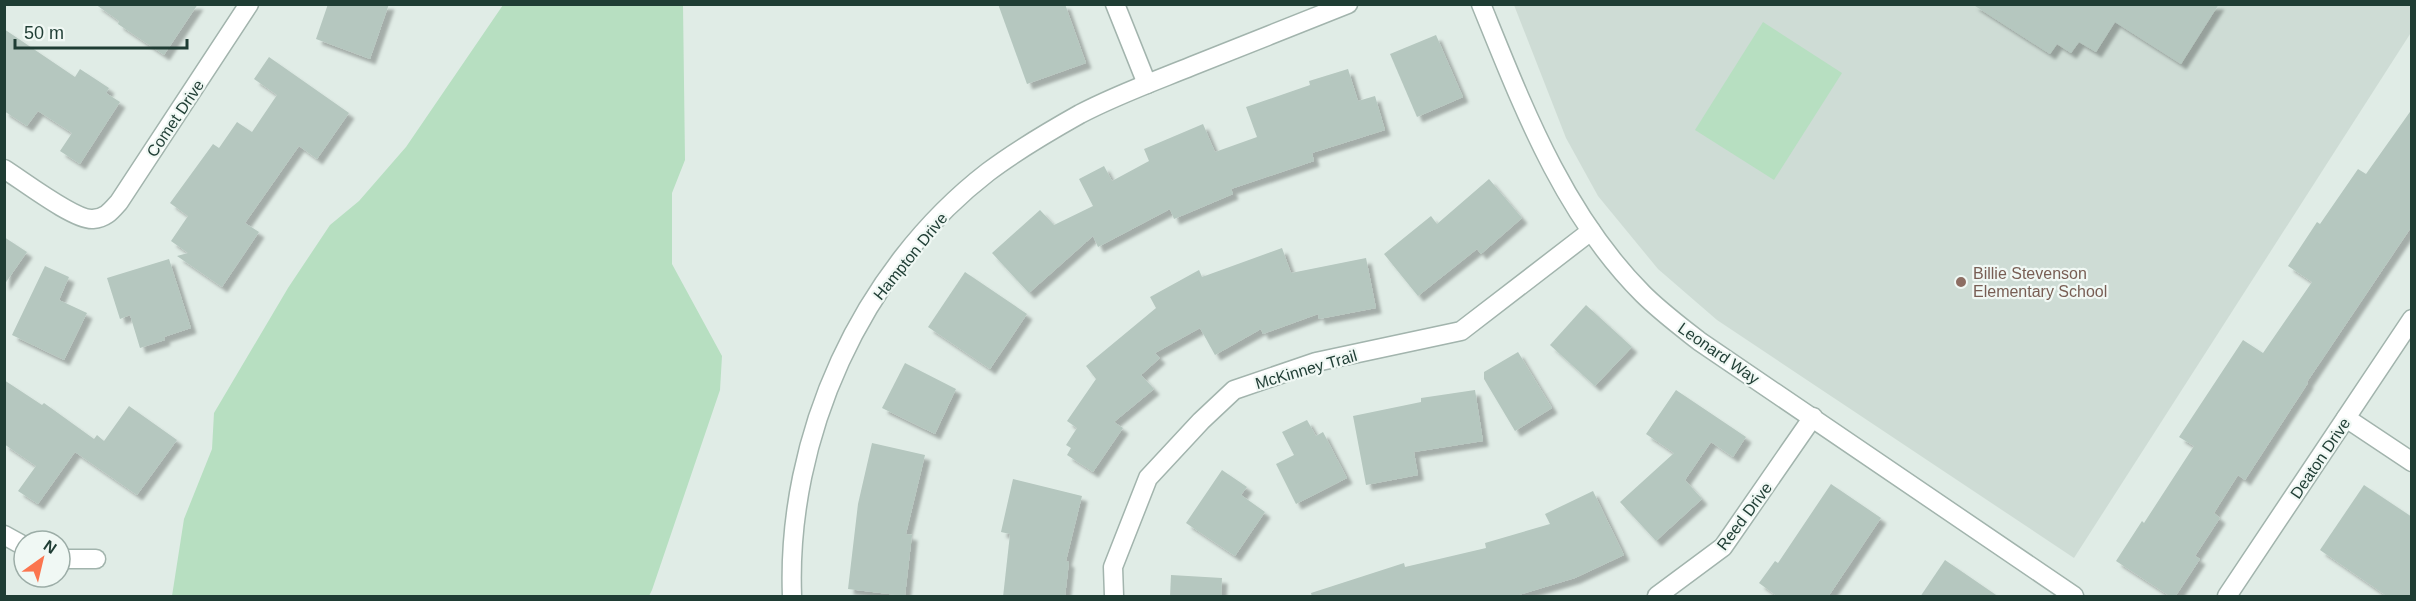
<svg xmlns="http://www.w3.org/2000/svg" width="2416" height="601" viewBox="0 0 2416 601" font-family="Arial,sans-serif">
<style>
.built{fill:#cedcd5}
.green{fill:#b7dfc1}
.building{fill:#b5c7bf;filter:url(#shadow)}
.lines{fill:none;stroke-linecap:round;stroke-linejoin:round}
.minor-casing{stroke:#a2b4ad;stroke-width:21}
.minor{stroke:#fff;stroke-width:18}
.education-dot{fill:#8d6e63;stroke:#f0f8f4;stroke-width:2}
.labels{text-anchor:middle;stroke-width:4.5;stroke-linejoin:round;paint-order:stroke}
.street-label{font-size:16px;fill:#1f3d34;stroke:#f0f8f4}
.education-label{font-size:16px;fill:#785e54;stroke:#f0f8f4;text-anchor:start}
</style>
<defs>
<filter id="shadow"><feDropShadow dx="5.5" dy="5.5" stdDeviation="1.5" flood-color="#0004"/></filter>
</defs>
<rect width="100%" height="100%" fill="#e0ece6"/>
<path class="built" d="M 2411,4 L 2412,31 L 2074,558 L 1717,320 L 1658,269 L 1598,196 L 1566,138 L 1514,5 Z"/>
<g class="green">
<path d="M 503,5 L 683,5 L 685,160 L 672,193 L 672,264 L 722,356 L 720,390 L 652,590 L 649,596 L 172,596 L 184,519 L 212,449 L 214,413 L 288,288 L 330,225 L 359,201 L 406,147 Z"/>
<path d="M 1763,22 L 1842,73 L 1774,180 L 1695,130 Z"/>
</g>
<g class="building">
<path d="M 95,4 L 198,4 L 164,55 L 118,24 L 119,21 Z"/>
<path d="M 328,4 L 389,4 L 370,59 L 316,39 Z"/>
<path d="M 998,4 L 1065,4 L 1086,63 L 1027,84 Z"/>
<path d="M 1972,4 L 2219,4 L 2181,64 L 2115,22 L 2096,52 L 2079,42 L 2071,53 L 2057,44 L 2050,54 Z"/>
<path d="M 4,29 L 75,77 L 80,69 L 109,88 L 106,93 L 120,102 L 80,164 L 60,151 L 72,133 L 38,111 L 27,126 L 4,111 Z"/>
<path d="M 1436,35 L 1463,97 L 1417,117 L 1390,54 Z"/>
<path d="M 269,57 L 349,113 L 317,159 L 299,146 L 245,223 L 259,232 L 222,287 L 177,256 L 188,253 L 171,241 L 188,216 L 170,203 L 213,144 L 219,148 L 237,122 L 252,132 L 277,95 L 254,79 Z"/>
<path d="M 1348,69 L 1358,101 L 1375,96 L 1385,130 L 1312,153 L 1314,161 L 1231,189 L 1233,194 L 1174,219 L 1170,209 L 1098,247 L 1093,236 L 1029,293 L 992,253 L 1040,210 L 1054,225 L 1093,206 L 1079,179 L 1104,166 L 1112,181 L 1149,161 L 1144,149 L 1203,124 L 1215,152 L 1257,137 L 1246,107 L 1310,85 L 1309,81 Z"/>
<path d="M 2412,109 L 2412,226 L 2307,382 L 2308,383 L 2245,480 L 2238,475 L 2214,513 L 2220,518 L 2195,556 L 2200,559 L 2175,597 L 2171,597 L 2116,561 L 2142,521 L 2144,523 L 2194,446 L 2179,437 L 2243,340 L 2263,353 L 2312,282 L 2288,266 L 2317,222 L 2320,224 L 2358,169 L 2366,174 Z"/>
<path d="M 1489,179 L 1522,218 L 1481,254 L 1477,249 L 1418,296 L 1384,254 L 1431,216 L 1437,224 Z"/>
<path d="M 4,237 L 27,252 L 4,285 Z"/>
<path d="M 1282,248 L 1291,273 L 1366,258 L 1376,308 L 1319,319 L 1318,314 L 1263,334 L 1261,329 L 1215,355 L 1200,328 L 1155,353 L 1160,358 L 1141,375 L 1154,389 L 1114,422 L 1123,428 L 1093,472 L 1067,455 L 1071,448 L 1066,445 L 1077,428 L 1067,421 L 1096,379 L 1086,366 L 1156,308 L 1150,297 L 1199,270 L 1202,277 Z"/>
<path d="M 169,259 L 191,328 L 164,337 L 165,340 L 140,348 L 130,315 L 120,319 L 107,278 Z"/>
<path d="M 45,266 L 69,277 L 59,300 L 87,313 L 64,360 L 12,335 Z"/>
<path d="M 965,272 L 1027,314 L 990,369 L 928,327 Z"/>
<path d="M 1586,305 L 1632,347 L 1595,386 L 1550,345 Z"/>
<path d="M 1518,352 L 1552,408 L 1515,431 L 1484,379 L 1484,372 Z"/>
<path d="M 905,363 L 956,389 L 935,434 L 882,408 Z"/>
<path d="M 4,380 L 42,405 L 44,403 L 94,439 L 97,435 L 104,441 L 129,406 L 177,440 L 137,495 L 75,452 L 38,504 L 18,491 L 36,466 L 4,444 Z"/>
<path d="M 1475,390 L 1483,441 L 1414,452 L 1418,475 L 1366,485 L 1353,416 L 1421,402 L 1421,398 Z"/>
<path d="M 1676,390 L 1746,437 L 1733,457 L 1711,442 L 1685,480 L 1702,499 L 1656,541 L 1620,502 L 1674,453 L 1646,434 Z"/>
<path d="M 1307,420 L 1316,436 L 1323,432 L 1347,478 L 1296,504 L 1276,464 L 1294,455 L 1282,432 Z"/>
<path d="M 872,443 L 925,455 L 906,534 L 912,535 L 905,596 L 848,589 L 858,504 Z"/>
<path d="M 1222,470 L 1247,487 L 1241,495 L 1265,512 L 1235,556 L 1186,523 Z"/>
<path d="M 1013,479 L 1082,496 L 1066,561 L 1069,562 L 1065,597 L 1003,597 L 1010,534 L 1001,532 Z"/>
<path d="M 1831,484 L 1881,518 L 1828,597 L 1778,597 L 1759,583 L 1775,561 L 1778,563 Z"/>
<path d="M 2364,485 L 2412,517 L 2412,597 L 2388,597 L 2320,550 Z"/>
<path d="M 1593,491 L 1624,555 L 1575,578 L 1512,597 L 1312,597 L 1311,593 L 1404,563 L 1405,567 L 1486,548 L 1485,543 L 1550,524 L 1545,514 Z"/>
<path d="M 1945,560 L 1999,597 L 1920,597 Z"/>
<path d="M 1171,575 L 1222,578 L 1221,597 L 1170,597 Z"/>
</g>
<g class="lines">
<defs>
<g id="minor">
<path d="M 1115,4 L 1147,84"/>
<path d="M 1481,4 C 1523,107 1563,214 1643,294 C 1660,311 1680,326 1699,341 L 2074,596"/>
<path d="M 4,169 C 22,180 75,221 93,219 C 106,218 111,211 119,202 L 249,4"/>
<path d="M 2346,418 L 2412,462"/>
<path d="M 4,535 L 24,546"/>
<path d="M 60,559 L 96,559"/>
<path d="M 792,596 C 786,437 861,270 988,172 C 1017,150 1048,132 1080,114 C 1116,95 1155,81 1192,66 C 1244,45 1296,25 1348,4"/>
<path d="M 1114,596 L 1113,567 L 1148,478 L 1201,421 L 1234,390 L 1316,362 L 1461,331 L 1591,231"/>
<path d="M 1657,596 L 1723,547 L 1813,417"/>
<path d="M 2227,596 L 2412,319"/>
</g>
</defs>
<use href="#minor" class="minor-casing"/>
<use href="#minor" class="minor"/>
</g>
<circle class="education-dot" cx="1961" cy="282" r="6"/>
<g class="labels">
<g class="street-label">
<text transform="translate(175 118) rotate(-56)" y="6">Comet Drive</text>
<text transform="translate(910 256) rotate(-51)" y="6">Hampton Drive</text>
<text transform="translate(1719 353) rotate(35)" y="6">Leonard Way</text>
<text transform="translate(1306 369) rotate(-16)" y="6">McKinney Trail</text>
<text transform="translate(2320 458) rotate(-56)" y="6">Deaton Drive</text>
<text transform="translate(1744 516) rotate(-53)" y="6">Reed Drive</text>
</g>
<g class="education-label">
<text x="1973" y="279">Billie Stevenson<tspan x="1973" dy="18">Elementary School</tspan></text>
</g>
</g>
<rect width="2416" height="601" fill="none" stroke="#1f3d34" stroke-width="12"/>
<g transform="translate(42 559) rotate(34)"><circle r="28" fill="#f0f8f4" stroke="#9cada7" stroke-width="1.5"/>
<path d="M0-4.5L10 22L0 15L-10 22Z" fill="#fb754f"/>
<text y="-9" font-size="16" font-weight="bold" text-anchor="middle" fill="#1f3d34">N</text>
</g>
<path d="M15 39v9h172v-9" fill="none" stroke="#1f3d34" stroke-width="3"/>
<text x="24" y="39" font-size="18" fill="#1f3d34" stroke="#f0f8f4" stroke-width="4.5" paint-order="stroke">50 m</text>
</svg>
